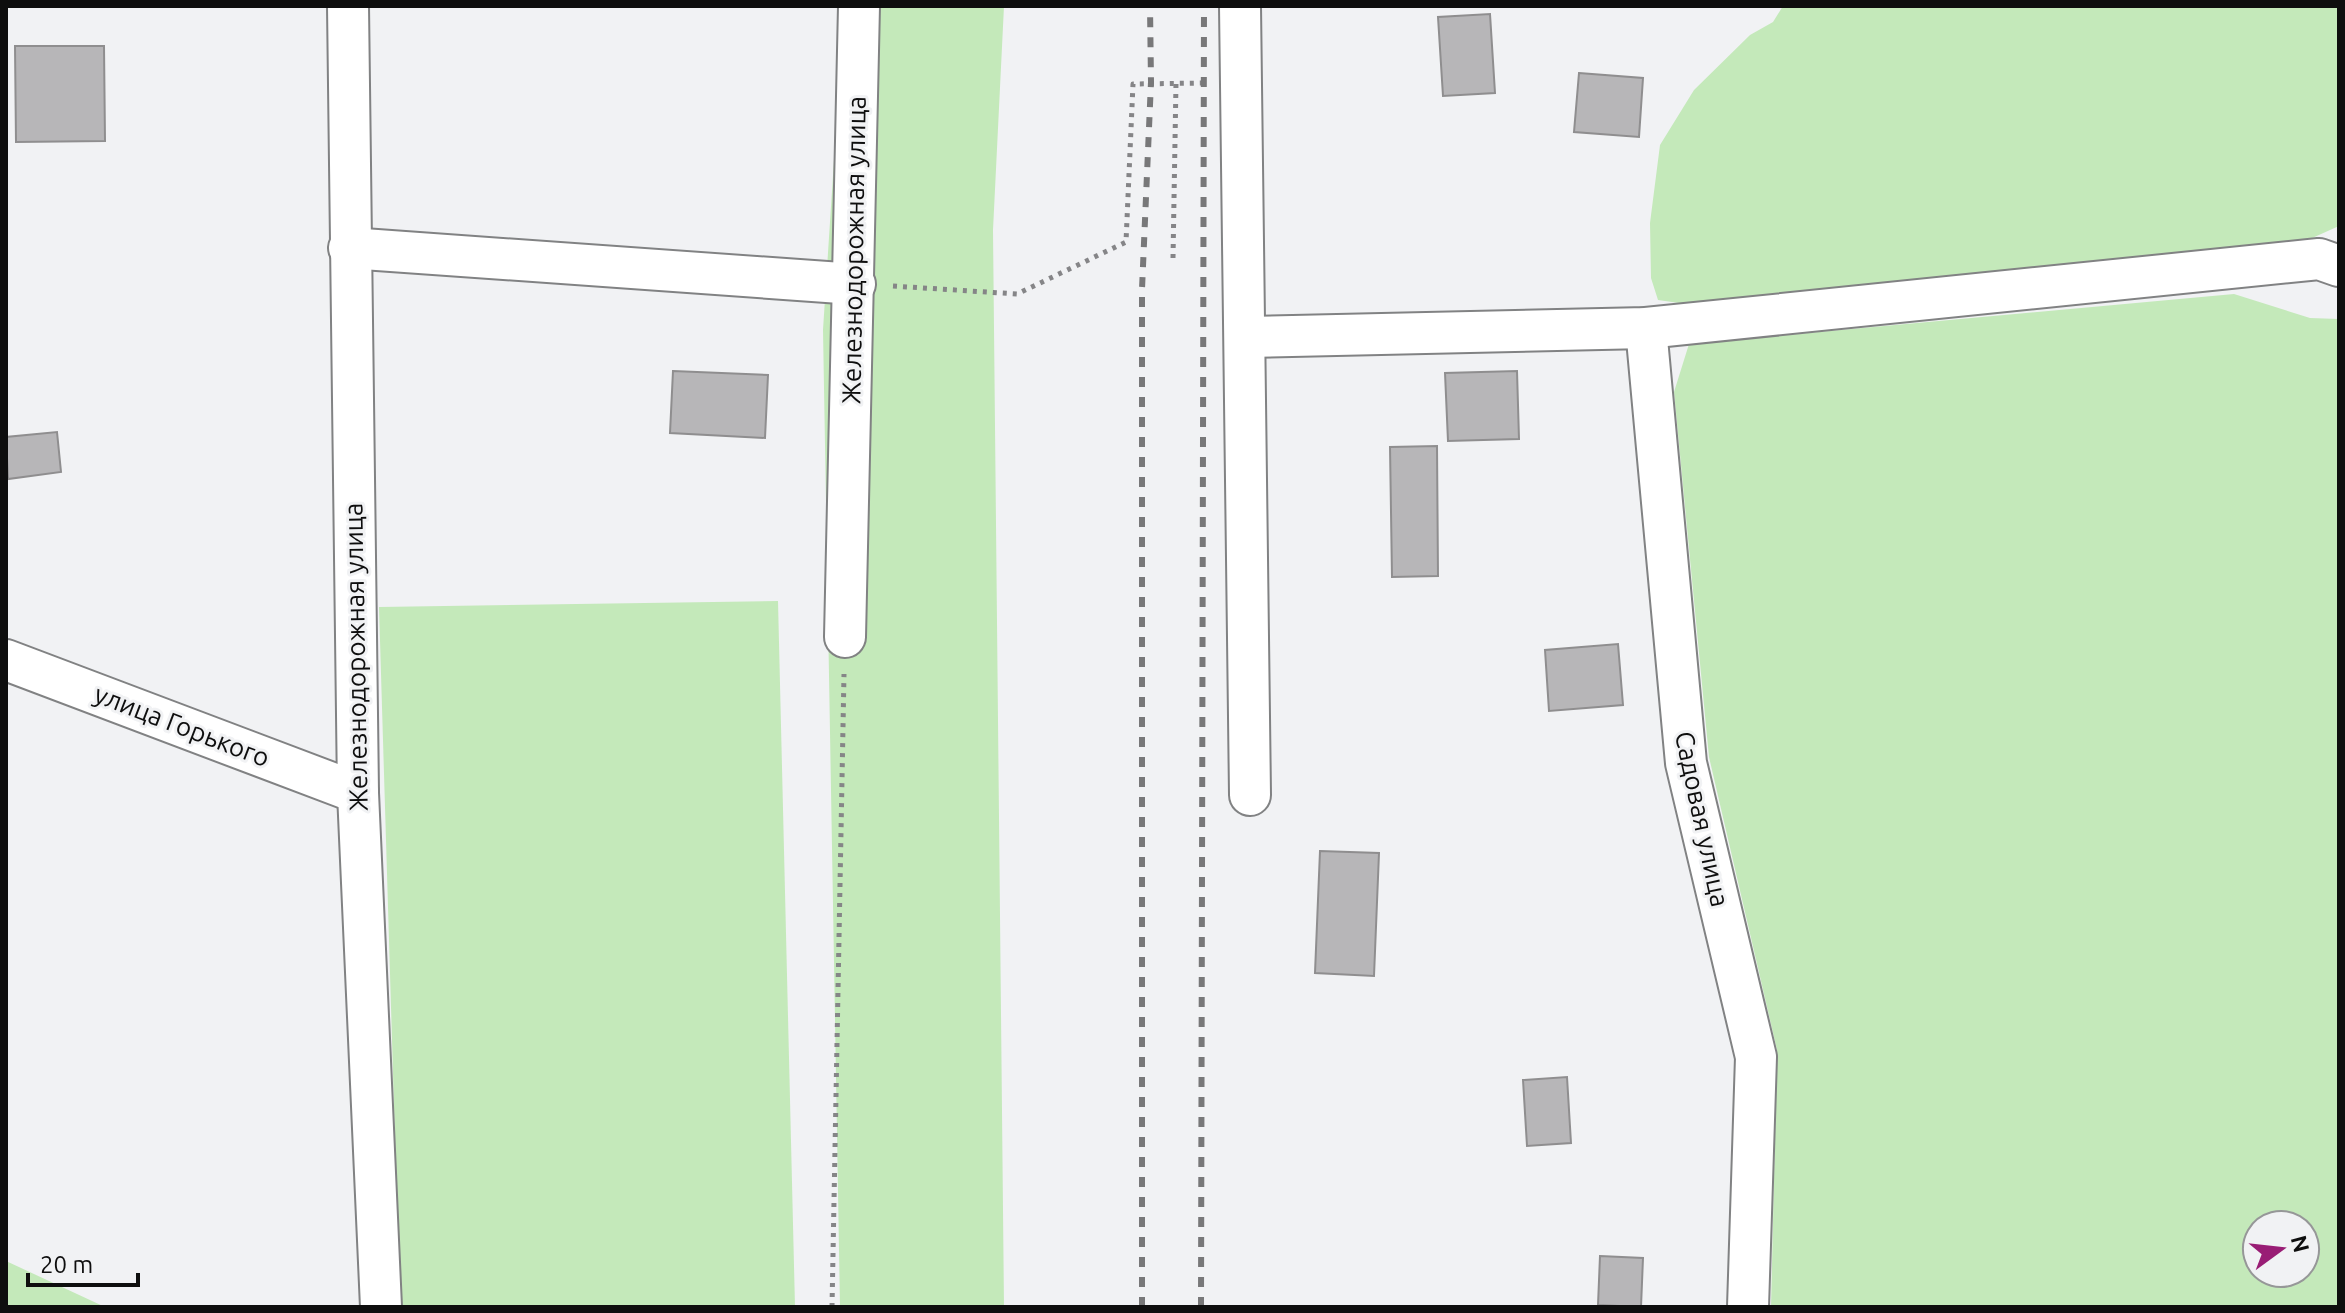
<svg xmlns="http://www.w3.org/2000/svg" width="2345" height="1313" viewBox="0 0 2345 1313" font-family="Ubuntu,sans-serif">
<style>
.green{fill:#c4e9ba;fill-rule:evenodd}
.building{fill:#b7b6b8;stroke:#8f8e8f;stroke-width:2}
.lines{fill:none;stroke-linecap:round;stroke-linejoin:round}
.street-casing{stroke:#818283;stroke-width:44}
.path{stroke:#858587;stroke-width:5;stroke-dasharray:4 6;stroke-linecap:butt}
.street{stroke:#fff;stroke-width:40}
.rail{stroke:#787879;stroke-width:6;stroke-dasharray:10 10;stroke-linecap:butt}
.labels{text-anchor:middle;stroke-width:6;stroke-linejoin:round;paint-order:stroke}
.street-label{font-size:26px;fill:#0e0e0e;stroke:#f1f2f4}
</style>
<rect width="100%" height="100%" fill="#f1f2f4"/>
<g class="green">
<path d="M 844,6 L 1004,6 L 993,230 L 1004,1307 L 840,1307 L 823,330 Z"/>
<path d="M 1783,6 L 2339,6 L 2339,226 L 2301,243 L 2175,258 L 1686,304 L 1658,300 L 1651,278 L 1650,223 L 1660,145 L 1694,90 L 1750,35 L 1773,22 Z"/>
<path d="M 2234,294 L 2310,318 L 2339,319 L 2339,1307 L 1771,1307 L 1777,1050 L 1709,757 L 1674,392 L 1689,344 ZM 2257,1225 L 2305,1225 L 2305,1273 L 2257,1273 Z"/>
<path d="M 778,601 L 795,1307 L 400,1307 L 379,607 Z"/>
<path d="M 6,1261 L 105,1307 L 6,1307 Z"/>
</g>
<g class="building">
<path d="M 1490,14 L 1495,93 L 1443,96 L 1438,17 Z"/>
<path d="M 15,46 L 104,46 L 105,141 L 16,142 Z"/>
<path d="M 1579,73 L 1643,78 L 1639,137 L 1574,132 Z"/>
<path d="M 673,371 L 768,375 L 765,438 L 670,433 Z"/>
<path d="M 1517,371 L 1519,439 L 1448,441 L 1445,373 Z"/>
<path d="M 57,432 L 61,472 L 8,479 L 6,437 Z"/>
<path d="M 1437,446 L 1438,576 L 1392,577 L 1390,447 Z"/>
<path d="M 1618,644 L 1623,705 L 1549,711 L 1545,650 Z"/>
<path d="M 1320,851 L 1379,853 L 1374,976 L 1315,973 Z"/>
<path d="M 1567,1077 L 1571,1143 L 1527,1146 L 1523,1080 Z"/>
<path d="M 1600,1256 L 1643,1258 L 1641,1307 L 1598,1305 Z"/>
</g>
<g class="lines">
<defs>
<g id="street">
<path d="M 348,6 L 358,793 L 381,1307"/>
<path d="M 1240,6 L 1250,795"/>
<path d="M 349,248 L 855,284"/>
<path d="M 1646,328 L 1686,763 L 1756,1057 L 1748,1307"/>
<path d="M 1245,337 L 1646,328 L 2319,259 L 2339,266"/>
<path d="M 845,637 L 859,6"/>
<path d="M 6,660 L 358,793"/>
</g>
</defs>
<use href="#street" class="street-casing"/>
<g class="path">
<path d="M 1173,258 L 1176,83"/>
<path d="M 893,286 L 1017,294 L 1126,242 L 1133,84 L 1205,83"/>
<path d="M 832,1307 L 844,674"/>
</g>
<use href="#street" class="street"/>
<g class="rail">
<path d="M 1142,1307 L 1142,289 L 1151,82 L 1150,6"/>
<path d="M 1201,1307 L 1204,6"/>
</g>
</g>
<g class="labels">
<g class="street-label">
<text transform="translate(854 250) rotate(-89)" y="9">Железнодорожная улица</text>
<text transform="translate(356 657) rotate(-91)" y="9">Железнодорожная улица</text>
<text transform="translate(182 726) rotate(21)" y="9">улица Горького</text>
<text transform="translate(1702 819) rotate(78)" y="9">Садовая улица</text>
</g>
</g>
<rect width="2345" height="1313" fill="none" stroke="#0e0e0e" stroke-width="16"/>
<g transform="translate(2281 1249) rotate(75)"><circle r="38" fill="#f1f2f4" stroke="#969798" stroke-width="2"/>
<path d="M0-6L14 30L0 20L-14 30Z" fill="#991d75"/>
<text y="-12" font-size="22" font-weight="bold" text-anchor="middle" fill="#0e0e0e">N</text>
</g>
<path d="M28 1273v12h110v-12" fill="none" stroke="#0e0e0e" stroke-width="4"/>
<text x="40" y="1273" font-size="24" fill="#0e0e0e" stroke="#f1f2f4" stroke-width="6" paint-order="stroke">20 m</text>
</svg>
